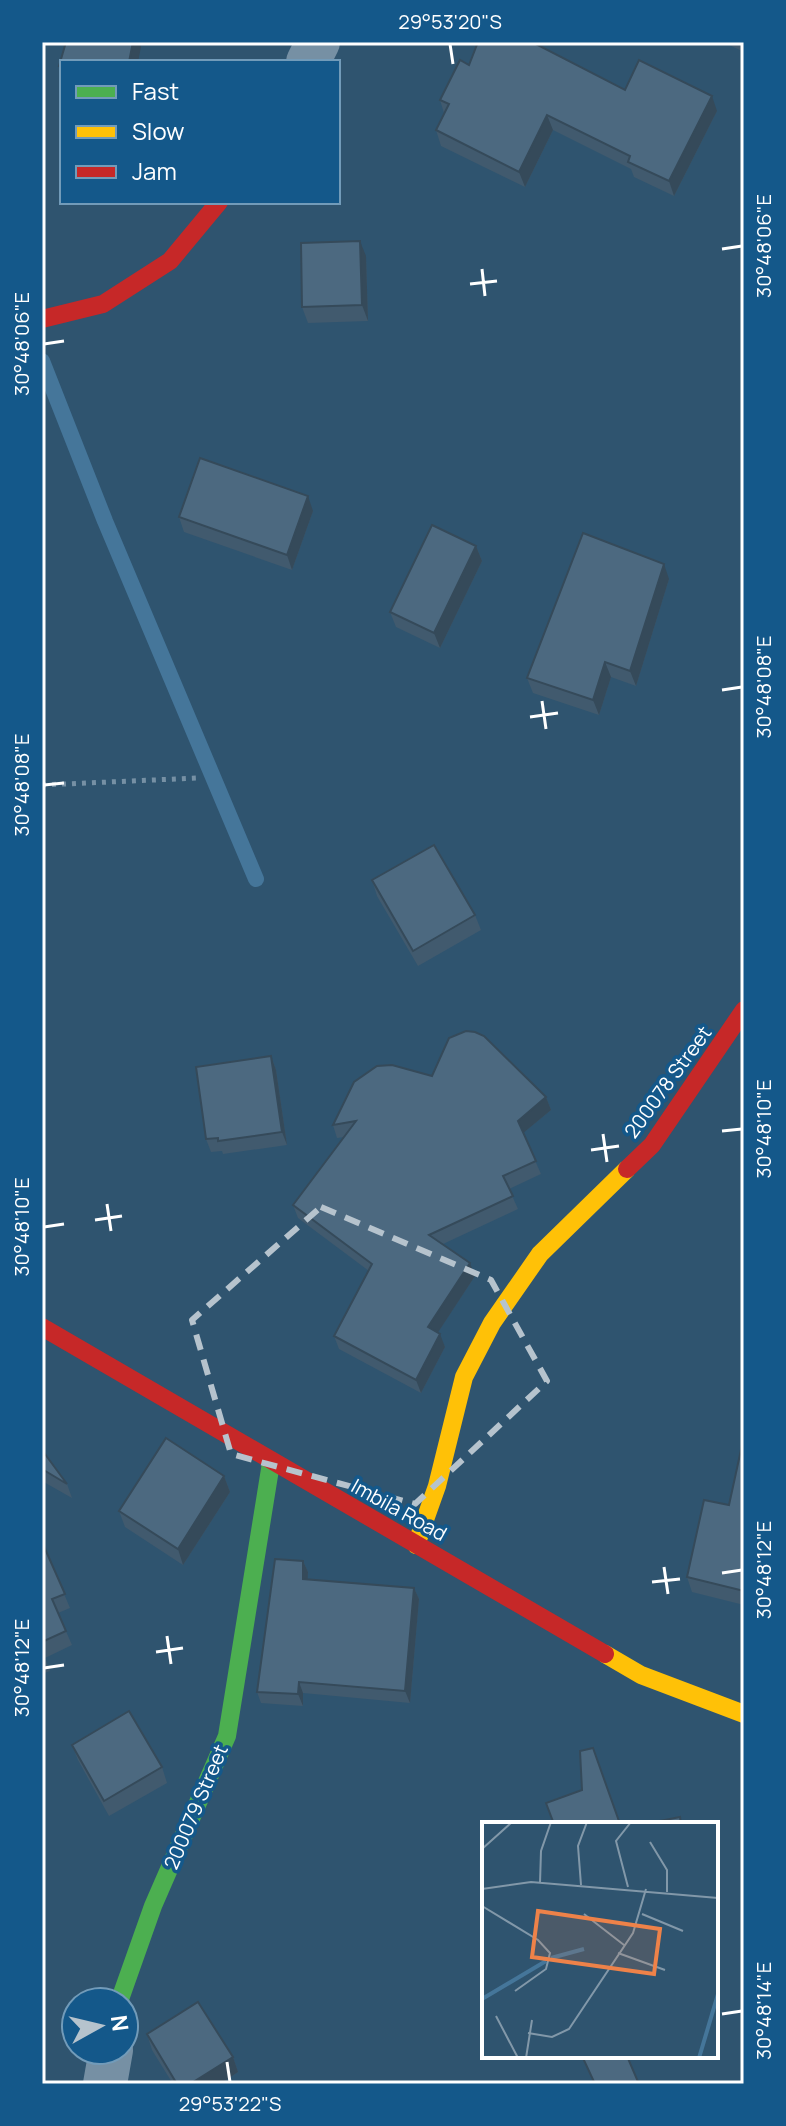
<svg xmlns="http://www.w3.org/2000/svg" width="786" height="2126" viewBox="0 0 786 2126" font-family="Manrope,sans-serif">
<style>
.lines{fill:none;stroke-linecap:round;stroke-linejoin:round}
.stream{stroke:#45769a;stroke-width:16}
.path{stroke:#7690a4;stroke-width:5;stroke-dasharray:4 6;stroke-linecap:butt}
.street{stroke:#7690a4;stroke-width:44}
.fast{stroke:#4caf50;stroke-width:18}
.slow{stroke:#ffc107;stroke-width:18}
.jam{stroke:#c62828;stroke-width:18}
.wall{fill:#415a6e}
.shaded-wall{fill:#354a5a}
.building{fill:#4c6980;stroke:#354a5a;stroke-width:2}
.marked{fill:none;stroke:#b6c3cd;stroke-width:6;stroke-dasharray:16 10;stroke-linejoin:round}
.ticks{fill:none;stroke:#fff;stroke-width:3}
.labels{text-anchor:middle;stroke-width:7;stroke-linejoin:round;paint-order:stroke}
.street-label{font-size:20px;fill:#fff;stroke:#14588a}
.inset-river{fill:none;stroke:#45769a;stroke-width:4}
.inset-road{fill:none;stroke:#8298a9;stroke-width:2}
.view{fill:#ee8249;fill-opacity:0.15;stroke:#ee8249;stroke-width:4}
.inset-edge{fill:none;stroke:#fff;stroke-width:4}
.neatline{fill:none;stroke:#fff;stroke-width:3}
.ticks-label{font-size:20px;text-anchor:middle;fill:#fff}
</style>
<rect width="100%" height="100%" fill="#2f546f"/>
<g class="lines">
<path class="stream" d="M 42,361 L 105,521 L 256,879"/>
<path class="path" d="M 42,785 L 198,778"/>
<g class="street">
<path d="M 308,62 L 318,42"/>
<path d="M 105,2084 L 111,2050"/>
</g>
<path class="fast" d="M 119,2002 L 153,1906 L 227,1736 L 271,1463"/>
<g class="slow">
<path d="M 416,1545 L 437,1486 L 464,1377 L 492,1323 L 540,1254 L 627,1169"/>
<path d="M 605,1654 L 641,1675 L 744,1714"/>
</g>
<g class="jam">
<path d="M 42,319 L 103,304 L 170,261 L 219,202"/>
<path d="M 627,1169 L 652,1145 L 744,1010"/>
<path d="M 42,1327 L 605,1654"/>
</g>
</g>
<g class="wall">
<path d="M 725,42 L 744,42 L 744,52 L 725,43 Z"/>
<path d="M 469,65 L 625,90 L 717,111 L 674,196 L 634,177 L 631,169 L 553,130 L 525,187 L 441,146 L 436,130 L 444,113 L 440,100 Z"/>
<path d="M 366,256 L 368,321 L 308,323 L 302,307 Z"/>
<path d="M 313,511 L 292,570 L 184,532 L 179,517 Z"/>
<path d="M 476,546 L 482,561 L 440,648 L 396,627 L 390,612 Z"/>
<path d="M 669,579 L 636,686 L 611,677 L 599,715 L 533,693 L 527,678 Z"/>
<path d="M 372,880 L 475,915 L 481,930 L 418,966 L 377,896 Z"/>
<path d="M 271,1056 L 276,1070 L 287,1145 L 223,1154 L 222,1151 L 211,1152 L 206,1139 Z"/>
<path d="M 432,1076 L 546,1097 L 551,1110 L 523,1133 L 541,1174 L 509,1189 L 518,1209 L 443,1244 L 475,1276 L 438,1332 L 445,1347 L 421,1393 L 339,1349 L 334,1336 L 369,1271 L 298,1218 L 293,1205 L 344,1137 L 337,1138 L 333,1125 Z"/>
<path d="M 744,1436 L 744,1605 L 692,1592 L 687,1577 L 729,1505 Z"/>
<path d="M 42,1450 L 67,1484 L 72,1498 L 42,1481 Z"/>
<path d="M 224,1476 L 230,1492 L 183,1565 L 125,1527 L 119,1511 Z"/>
<path d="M 42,1542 L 70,1608 L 58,1613 L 72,1645 L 45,1658 L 50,1671 L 42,1674 Z"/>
<path d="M 303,1561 L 308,1572 L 307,1580 L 414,1588 L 419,1599 L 410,1703 L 303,1693 L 303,1706 L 261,1703 L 257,1692 Z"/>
<path d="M 72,1745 L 162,1767 L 167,1783 L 109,1816 L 78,1760 Z"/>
<path d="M 147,2034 L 233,2057 L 238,2072 L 220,2084 L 173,2084 L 152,2050 Z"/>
</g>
<g class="shaded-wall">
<path d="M 133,42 L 139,42 L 141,47 L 138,62 L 129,62 Z"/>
<path d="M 712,96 L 717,111 L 674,196 L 669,181 Z"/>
<path d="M 547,115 L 553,130 L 525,187 L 519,172 Z"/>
<path d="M 360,241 L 366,256 L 368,321 L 362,305 Z"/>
<path d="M 308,496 L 313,511 L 292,570 L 287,555 Z"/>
<path d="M 476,546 L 482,561 L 440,648 L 434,633 Z"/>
<path d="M 664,564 L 669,579 L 636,686 L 630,671 Z"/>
<path d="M 605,662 L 611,677 L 599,715 L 593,700 Z"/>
<path d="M 271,1056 L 276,1070 L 287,1145 L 282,1132 Z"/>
<path d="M 546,1097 L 551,1110 L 522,1134 L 518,1121 Z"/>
<path d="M 470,1263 L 475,1276 L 433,1340 L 428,1327 Z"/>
<path d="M 440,1334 L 445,1347 L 421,1393 L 416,1380 Z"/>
<path d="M 224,1476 L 230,1492 L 183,1565 L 178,1549 Z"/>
<path d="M 303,1561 L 308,1572 L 307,1591 L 303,1579 Z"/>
<path d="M 414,1588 L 419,1599 L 410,1703 L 405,1691 Z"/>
<path d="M 299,1682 L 303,1693 L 303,1706 L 298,1694 Z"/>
<path d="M 233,2057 L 238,2072 L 220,2084 L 190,2084 Z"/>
</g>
<g class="building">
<path d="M 66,42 L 133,42 L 129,62 L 62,62 L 62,67 L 59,66 Z"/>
<path d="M 478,42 L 532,42 L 625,90 L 639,60 L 712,96 L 669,181 L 628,162 L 630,156 L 547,115 L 519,172 L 436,130 L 449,104 L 440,100 L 460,60 L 469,65 Z"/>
<path d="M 360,241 L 362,305 L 302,307 L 301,243 Z"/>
<path d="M 200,458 L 308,496 L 287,555 L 179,517 Z"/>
<path d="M 432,525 L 476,546 L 434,633 L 390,612 Z"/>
<path d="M 583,533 L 664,564 L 630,671 L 605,662 L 593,700 L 527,678 Z"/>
<path d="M 434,845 L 475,915 L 413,951 L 372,880 Z"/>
<path d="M 466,1031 L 475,1032 L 484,1036 L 546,1097 L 518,1121 L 536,1161 L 503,1176 L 513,1196 L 429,1235 L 470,1263 L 428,1327 L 440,1334 L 416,1380 L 334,1336 L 372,1264 L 293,1205 L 356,1121 L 333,1125 L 354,1082 L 377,1066 L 392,1065 L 432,1076 L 449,1038 Z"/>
<path d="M 271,1056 L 282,1132 L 218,1141 L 218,1138 L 206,1139 L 196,1067 Z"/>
<path d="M 744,1436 L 744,1591 L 687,1577 L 704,1500 L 729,1505 Z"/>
<path d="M 166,1438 L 224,1476 L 178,1549 L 119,1511 Z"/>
<path d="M 42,1450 L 67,1484 L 42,1469 Z"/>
<path d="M 42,1542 L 65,1594 L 52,1599 L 66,1631 L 42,1642 Z"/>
<path d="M 275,1559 L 303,1561 L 303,1579 L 414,1588 L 405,1691 L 299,1682 L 298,1694 L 257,1692 Z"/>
<path d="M 129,1711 L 162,1767 L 104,1801 L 72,1745 Z"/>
<path d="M 593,1748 L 620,1824 L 554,1824 L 546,1803 L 582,1790 L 580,1751 Z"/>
<path d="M 680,1817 L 681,1824 L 645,1824 Z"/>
<path d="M 198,2002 L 233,2057 L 190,2084 L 177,2084 L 147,2034 Z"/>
<path d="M 582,2056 L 627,2056 L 639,2084 L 595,2084 Z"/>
</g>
<path class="marked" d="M 321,1207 L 491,1280 L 547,1381 L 415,1504 L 231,1454 L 192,1320 Z"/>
<path class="ticks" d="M 450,44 L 453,64M 722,249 L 742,246M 482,269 L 485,296M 470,284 L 497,281M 44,344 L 64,341M 722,690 L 742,687M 542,701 L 546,729M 530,717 L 558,713M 44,785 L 64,783M 722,1131 L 742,1129M 603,1134 L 607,1162M 591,1150 L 619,1146M 107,1204 L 111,1231M 95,1220 L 122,1216M 44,1227 L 64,1224M 664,1567 L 668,1594M 722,1573 L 742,1570M 652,1582 L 680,1579M 167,1636 L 171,1664M 156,1652 L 183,1648M 44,1668 L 64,1665M 722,2014 L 742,2011M 227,2062 L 230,2082"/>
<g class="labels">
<g class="street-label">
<text transform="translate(668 1082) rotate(-54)" y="7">200078 Street</text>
<text transform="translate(399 1510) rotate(29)" y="7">Imbila Road</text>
<text transform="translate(196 1807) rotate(-67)" y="7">200079 Street</text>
</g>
</g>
<g transform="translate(482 1822)">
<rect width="236" height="236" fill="#2f546f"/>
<path class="inset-river" d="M 69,136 L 102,127M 0,177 L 64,139M 217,236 L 236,172"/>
<path class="inset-road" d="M 168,20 L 185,48 L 185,70M 0,27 L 30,0M 58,61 L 59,29 L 69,0M 99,63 L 96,24 L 105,0M 146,65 L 134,19 L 149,0M 0,67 L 49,60 L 236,76M 0,84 L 56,118 L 68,131 L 64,147 L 33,169M 102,92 L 142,123M 160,92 L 201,109M 136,131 L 183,148M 14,194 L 36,236M 46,211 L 70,215 L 87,207 L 151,111 L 164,67M 44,236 L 50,198"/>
<path class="view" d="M 56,89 L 178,107 L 172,152 L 50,135 Z"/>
<rect width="236" height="236" class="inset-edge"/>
</g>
<rect width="786" height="2126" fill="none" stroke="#14588a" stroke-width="88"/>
<rect x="60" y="60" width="280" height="144" fill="#14588a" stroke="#729bb9" stroke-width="2"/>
<rect x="76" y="86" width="40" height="12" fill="#4caf50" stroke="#729bb9" stroke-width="2"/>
<text x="132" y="100" font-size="24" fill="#ffffff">Fast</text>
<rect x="76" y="126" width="40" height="12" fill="#ffc107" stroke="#729bb9" stroke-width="2"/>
<text x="132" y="140" font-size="24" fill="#ffffff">Slow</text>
<rect x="76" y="166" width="40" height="12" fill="#c62828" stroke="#729bb9" stroke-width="2"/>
<text x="132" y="180" font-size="24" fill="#ffffff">Jam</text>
<g transform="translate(100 2026) rotate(82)"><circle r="38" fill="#14588a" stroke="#729bb9" stroke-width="2"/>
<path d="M0-6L14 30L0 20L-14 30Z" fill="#b6c3cd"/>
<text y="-12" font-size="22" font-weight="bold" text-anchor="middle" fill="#ffffff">N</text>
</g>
<rect x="44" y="44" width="698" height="2038" class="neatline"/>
<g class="ticks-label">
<text x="450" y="29">29°53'20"S</text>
<text transform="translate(764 246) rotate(-90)" y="7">30°48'06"E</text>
<text transform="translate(22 344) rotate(-90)" y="7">30°48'06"E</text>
<text transform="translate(764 687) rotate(-90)" y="7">30°48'08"E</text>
<text transform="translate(22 785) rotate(-90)" y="7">30°48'08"E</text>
<text transform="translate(764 1129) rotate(-90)" y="7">30°48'10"E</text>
<text transform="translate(22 1227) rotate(-90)" y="7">30°48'10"E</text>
<text transform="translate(764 1570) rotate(-90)" y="7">30°48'12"E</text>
<text transform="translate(22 1668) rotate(-90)" y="7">30°48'12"E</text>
<text transform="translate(764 2011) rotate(-90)" y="7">30°48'14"E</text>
<text x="230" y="2111">29°53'22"S</text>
</g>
</svg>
